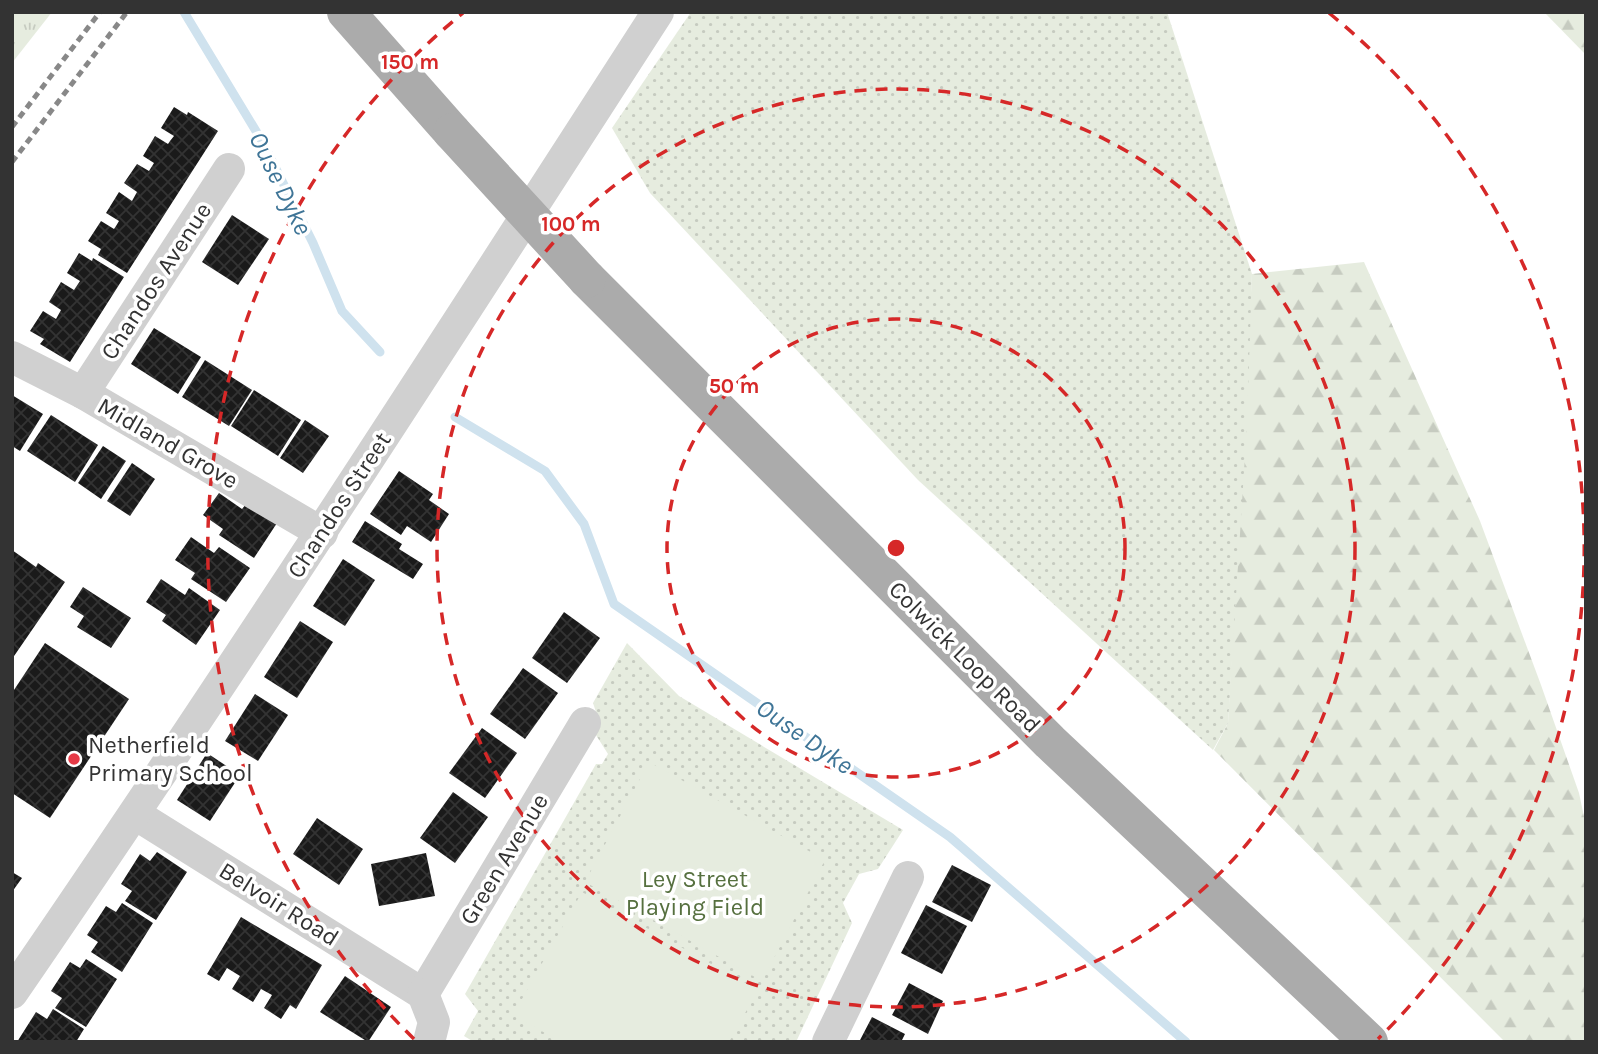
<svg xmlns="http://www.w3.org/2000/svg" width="1598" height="1054" viewBox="0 0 1598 1054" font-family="Karla,sans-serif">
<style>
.grass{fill:url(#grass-tufts)}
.forest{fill:url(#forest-firs)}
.park{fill:url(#park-dots)}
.pitch{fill:#e6ecdf}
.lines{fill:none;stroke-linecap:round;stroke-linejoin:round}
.stream{stroke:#cfe2ee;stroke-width:9}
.building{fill:url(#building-cross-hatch)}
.minor{stroke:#d0d0d0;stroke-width:32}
.major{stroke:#ababab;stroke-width:38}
.rail{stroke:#888;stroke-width:5;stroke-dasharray:7 5;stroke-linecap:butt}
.major-bridge{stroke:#ababab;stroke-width:38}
.ring{fill:none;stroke:#d62828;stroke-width:3.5;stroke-dasharray:12 9}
.poi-dot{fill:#e63946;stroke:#fff;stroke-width:2.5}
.labels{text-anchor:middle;stroke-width:7;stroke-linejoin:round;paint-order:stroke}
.street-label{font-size:24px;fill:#333;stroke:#fff}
.poi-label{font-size:24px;fill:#333;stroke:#fff;text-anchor:start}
.park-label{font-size:24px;fill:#56703f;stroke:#fff}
.water-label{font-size:26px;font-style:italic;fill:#3f7597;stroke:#fff}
.centre{fill:#d62828;stroke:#fff;stroke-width:3.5}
.ring-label{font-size:21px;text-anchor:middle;font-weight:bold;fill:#d62828;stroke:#fff;stroke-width:7;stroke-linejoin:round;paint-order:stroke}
</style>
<defs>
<pattern id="grass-tufts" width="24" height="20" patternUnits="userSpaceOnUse" patternTransform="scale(1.75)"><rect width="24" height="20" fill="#e6ecdf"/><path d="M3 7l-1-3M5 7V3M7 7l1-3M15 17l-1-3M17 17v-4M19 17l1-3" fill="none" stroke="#c6cbc0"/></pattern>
<pattern id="forest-firs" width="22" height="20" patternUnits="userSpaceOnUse" patternTransform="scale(1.75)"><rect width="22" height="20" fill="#e6ecdf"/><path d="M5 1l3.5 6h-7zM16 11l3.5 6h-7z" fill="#c6cbc0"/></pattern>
<pattern id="park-dots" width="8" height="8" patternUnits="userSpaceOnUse" patternTransform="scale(1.75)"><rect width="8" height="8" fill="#e6ecdf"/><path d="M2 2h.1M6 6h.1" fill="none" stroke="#c6cbc0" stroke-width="1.8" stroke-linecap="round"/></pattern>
<pattern id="building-cross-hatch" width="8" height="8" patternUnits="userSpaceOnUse" patternTransform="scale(1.75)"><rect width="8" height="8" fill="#1a1a1a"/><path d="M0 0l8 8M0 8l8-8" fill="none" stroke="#333"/></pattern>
</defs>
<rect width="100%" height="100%" fill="#fff"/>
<path class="grass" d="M 12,12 L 52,12 L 12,63 Z"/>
<g class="forest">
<path d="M 1544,12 L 1586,12 L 1586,55 Z"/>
<path d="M 1364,262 L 1480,521 L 1541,685 L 1579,793 L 1586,826 L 1586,1042 L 1505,1042 L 1214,750 L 1228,723 L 1252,274 Z"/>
</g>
<g class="park">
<path d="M 691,12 L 1167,12 L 1252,274 L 1247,424 L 1228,723 L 1213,750 L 918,480 L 650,193 L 612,128 Z"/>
<path d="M 627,643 L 679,696 L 903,830 L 878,869 L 859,874 L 843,903 L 852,923 L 796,1042 L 474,1042 L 464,1036 L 478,1011 L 465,994 L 596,764 L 602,764 L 608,754 L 594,732 L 597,715 L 593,703 Z"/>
</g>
<g class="pitch">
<path d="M 649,762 L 825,860 L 762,981 L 585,882 Z"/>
<path d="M 582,892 L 758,990 L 729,1042 L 561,1042 L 513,1015 Z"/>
</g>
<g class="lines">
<g class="stream">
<path d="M 184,12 L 262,141 L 313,243 L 342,311 L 380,352"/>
<path d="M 455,417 L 545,471 L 584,524 L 614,604 L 950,837 L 1186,1042"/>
</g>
</g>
<g class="building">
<path d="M 174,107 L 187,115 L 188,112 L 218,131 L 127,273 L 98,255 L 101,249 L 88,241 L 101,221 L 114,229 L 116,226 L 119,221 L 106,213 L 119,192 L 132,201 L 137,192 L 124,183 L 137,164 L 149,171 L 154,163 L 143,156 L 155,136 L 168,144 L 170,141 L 174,136 L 161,128 Z"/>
<path d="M 232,215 L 269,239 L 238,285 L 202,262 Z"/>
<path d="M 79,253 L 92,261 L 93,258 L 124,277 L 70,362 L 40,344 L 44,339 L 30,331 L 43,311 L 56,319 L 61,310 L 49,302 L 61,282 L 74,290 L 80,281 L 67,273 Z"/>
<path d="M 154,328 L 201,357 L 178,394 L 131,364 Z"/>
<path d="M 205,360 L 252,390 L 229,426 L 182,397 Z"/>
<path d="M 254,390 L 301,420 L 278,456 L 231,426 Z"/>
<path d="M 12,395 L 43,414 L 20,451 L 12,446 Z"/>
<path d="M 51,415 L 98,445 L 75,482 L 27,451 Z"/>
<path d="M 305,420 L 329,436 L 303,473 L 280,458 Z"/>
<path d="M 103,446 L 126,461 L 101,499 L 78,483 Z"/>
<path d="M 132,463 L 155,479 L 130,516 L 107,501 Z"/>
<path d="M 399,471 L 433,494 L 429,500 L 449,514 L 431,542 L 407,526 L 401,535 L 370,514 Z"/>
<path d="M 219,493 L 242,509 L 247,503 L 277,523 L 254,558 L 219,535 L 223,529 L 203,515 Z"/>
<path d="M 365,521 L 402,544 L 399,549 L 423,564 L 413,579 L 352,542 Z"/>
<path d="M 191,537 L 214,553 L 219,547 L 250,568 L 226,602 L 191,579 L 195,573 L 175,560 Z"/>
<path d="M 12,550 L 36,567 L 38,563 L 65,582 L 12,659 Z"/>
<path d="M 343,559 L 375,580 L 345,626 L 313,606 Z"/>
<path d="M 161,579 L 185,595 L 189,588 L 220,610 L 196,645 L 162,621 L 166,615 L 146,602 Z"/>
<path d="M 83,587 L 131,618 L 111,648 L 77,627 L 84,616 L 70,607 Z"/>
<path d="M 564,612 L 600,638 L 567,683 L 532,658 Z"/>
<path d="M 300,621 L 333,642 L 297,698 L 264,677 Z"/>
<path d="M 45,643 L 129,699 L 50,818 L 12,793 L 12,693 Z"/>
<path d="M 523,668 L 558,693 L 525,739 L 490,714 Z"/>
<path d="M 255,694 L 288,715 L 258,761 L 225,741 Z"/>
<path d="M 482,728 L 517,753 L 485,798 L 449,773 Z"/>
<path d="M 207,753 L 240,775 L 210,821 L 177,800 Z"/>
<path d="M 453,792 L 488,817 L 455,863 L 420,838 Z"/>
<path d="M 317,818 L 363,849 L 339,885 L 293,854 Z"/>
<path d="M 157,852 L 187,872 L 156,920 L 125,901 L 132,891 L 121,884 L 140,854 L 150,861 Z"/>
<path d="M 426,853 L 435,896 L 379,906 L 371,864 Z"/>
<path d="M 952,865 L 991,885 L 972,922 L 932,902 Z"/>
<path d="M 12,872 L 22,878 L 12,892 Z"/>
<path d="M 122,903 L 153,923 L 122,972 L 91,952 L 98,942 L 87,935 L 106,906 L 116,912 Z"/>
<path d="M 926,905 L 967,926 L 942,974 L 901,953 Z"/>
<path d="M 241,917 L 322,965 L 296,1009 L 290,1005 L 281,1019 L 264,1008 L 272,995 L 261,989 L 253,1002 L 232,989 L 240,976 L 227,968 L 219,981 L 207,974 Z"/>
<path d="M 86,959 L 117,979 L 86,1027 L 55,1008 L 62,998 L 51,991 L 70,962 L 80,968 Z"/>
<path d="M 345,976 L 391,1007 L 368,1042 L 320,1012 Z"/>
<path d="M 909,983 L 943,1001 L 928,1034 L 892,1015 Z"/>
<path d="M 53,1009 L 84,1029 L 76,1042 L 17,1042 L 36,1012 L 47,1019 Z"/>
<path d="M 872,1017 L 905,1034 L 902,1040 L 906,1042 L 859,1042 Z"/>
</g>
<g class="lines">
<g class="minor">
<path d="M 12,357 L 83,393 L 322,533"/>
<path d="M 83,393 L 229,169"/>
<path d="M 135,814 L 423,994"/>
<path d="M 12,993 C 234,670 446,341 658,12"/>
<path d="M 423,994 L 585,723"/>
<path d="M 423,994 L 434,1022 L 429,1042"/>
<path d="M 828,1042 L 908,877"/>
</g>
<g class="major">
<path d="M 346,12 L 452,132"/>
<path d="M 587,279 L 1050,742 L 1369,1042"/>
</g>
<g class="rail">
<path d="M 12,127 L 100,12"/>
<path d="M 12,162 L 127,12"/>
</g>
<path class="major-bridge" d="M 452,132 L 587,279"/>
</g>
<g class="ring">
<circle cx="896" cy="548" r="229"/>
<circle cx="896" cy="548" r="459"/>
<path d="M414 1039A688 688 0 0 1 463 13M1329 13A688 688 0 0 1 1378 1039"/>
</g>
<circle class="poi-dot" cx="74" cy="759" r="7"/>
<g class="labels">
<g class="street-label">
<text transform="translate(156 281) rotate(-57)" y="8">Chandos Avenue</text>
<text transform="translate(168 443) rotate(30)" y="8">Midland Grove</text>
<text transform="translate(339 505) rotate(-57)" y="8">Chandos Street</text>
<text transform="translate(965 657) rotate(45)" y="8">Colwick Loop Road</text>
<text transform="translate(504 859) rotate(-59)" y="8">Green Avenue</text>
<text transform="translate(279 904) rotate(32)" y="8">Belvoir Road</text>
</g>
<g class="poi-label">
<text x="88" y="753">Netherfield<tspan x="88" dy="28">Primary School</tspan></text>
</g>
<g class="park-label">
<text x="695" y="887">Ley Street<tspan x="695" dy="28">Playing Field</tspan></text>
</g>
<g class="water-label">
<text transform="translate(281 183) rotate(64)" y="9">Ouse Dyke</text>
<text transform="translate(805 736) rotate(35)" y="9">Ouse Dyke</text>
</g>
</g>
<circle cx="896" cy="548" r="10" class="centre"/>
<g class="ring-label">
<text x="410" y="69">150 m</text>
<text x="571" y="231">100 m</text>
<text x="734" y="393">50 m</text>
</g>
<rect width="1598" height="1054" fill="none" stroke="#333333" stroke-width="28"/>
</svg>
